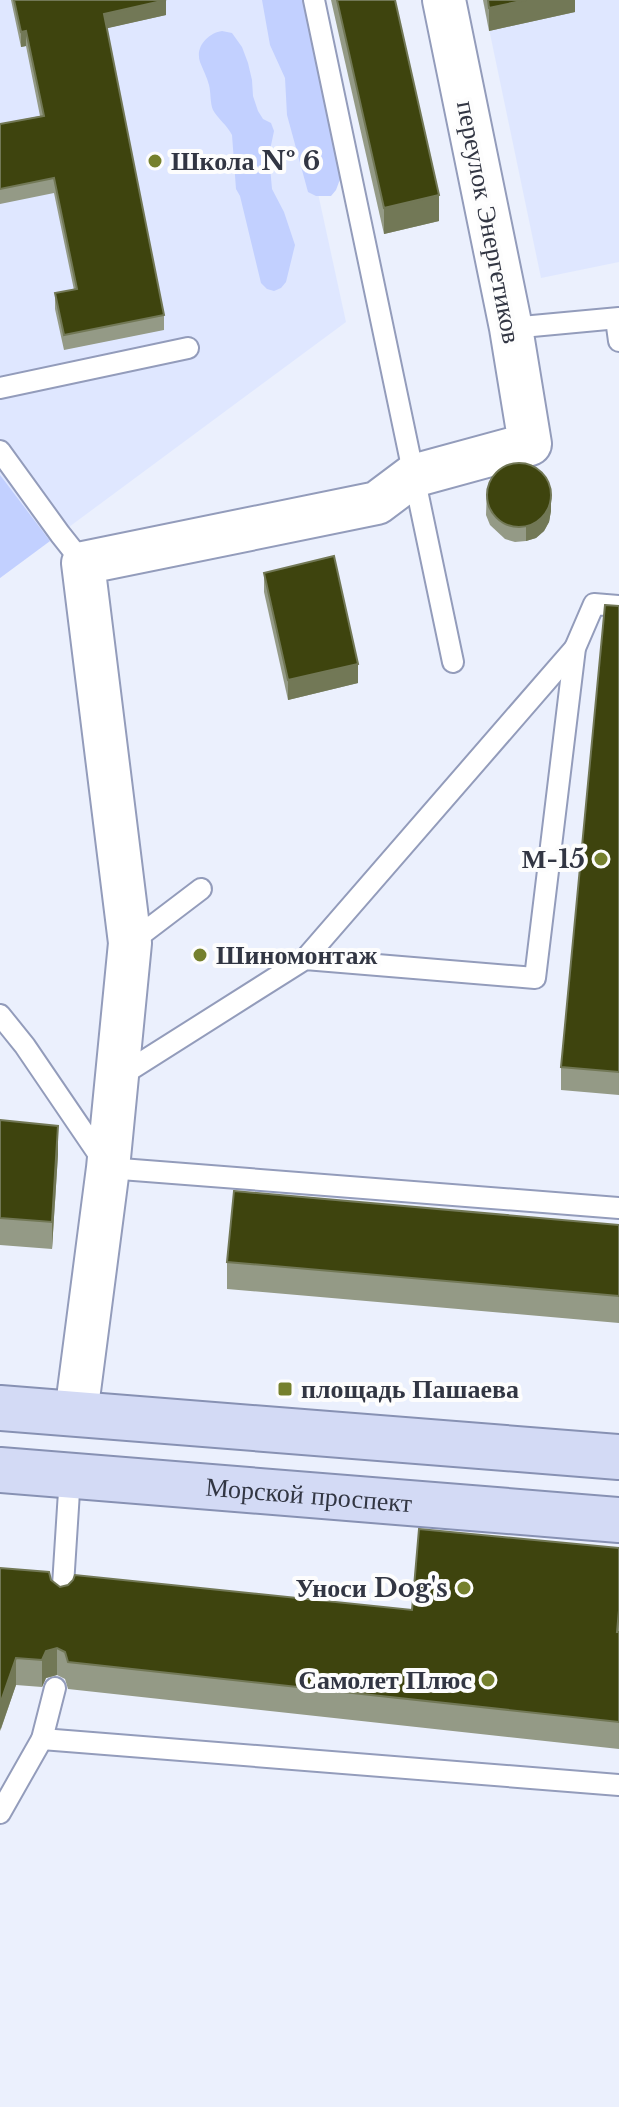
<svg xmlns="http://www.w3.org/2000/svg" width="619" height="2107" viewBox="0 0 619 2107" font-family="'Libre Baskerville',serif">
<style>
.built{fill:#dfe7ff}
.green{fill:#c2d0ff}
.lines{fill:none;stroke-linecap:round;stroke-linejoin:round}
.lane-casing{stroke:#939cbb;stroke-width:24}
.street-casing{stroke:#939cbb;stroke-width:46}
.primary-casing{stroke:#8791b3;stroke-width:48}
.lane{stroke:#fff;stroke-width:20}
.street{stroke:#fff;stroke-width:42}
.primary{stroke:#d3daf5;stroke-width:44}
.wall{fill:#949a86}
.shaded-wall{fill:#727856}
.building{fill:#3e440e;stroke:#727856;stroke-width:2}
.poi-dot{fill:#75802d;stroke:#fdfdfd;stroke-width:3}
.labels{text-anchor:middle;stroke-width:8;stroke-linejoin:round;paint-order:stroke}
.poi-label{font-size:26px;font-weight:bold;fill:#323643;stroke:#fdfdfd;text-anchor:start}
.street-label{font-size:26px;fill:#323643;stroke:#fdfdfd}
</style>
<rect width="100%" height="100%" fill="#ebf0fd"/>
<g class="built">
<path d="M 0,0 L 276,0 L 346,322 L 0,578 Z"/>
<path d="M 483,0 L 619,0 L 619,262 L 541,278 Z"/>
</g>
<g class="green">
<path d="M 262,0 L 309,0 L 342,174 L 336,190 L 331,196 L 316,196 L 308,192 L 287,115 L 285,78 L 270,45 Z"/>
<path d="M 222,31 L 232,33 L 242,47 L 248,63 L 252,80 L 253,96 L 258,111 L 263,119 L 271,123 L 274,131 L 269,155 L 272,189 L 284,212 L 295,245 L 286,282 L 281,288 L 274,291 L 267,289 L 261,283 L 240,196 L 236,189 L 232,135 C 227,125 218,119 213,110 C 210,103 211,93 209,85 C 207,77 203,70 200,62 C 195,47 208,33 222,31 Z"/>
<path d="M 0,475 L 50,541 L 0,578 Z"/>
</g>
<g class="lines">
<defs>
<g id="lane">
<path d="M 314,0 L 453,662"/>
<path d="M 616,319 L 619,341"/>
<path d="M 511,328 L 619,318"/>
<path d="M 0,388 L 188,348"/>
<path d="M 0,451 L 60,534 L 83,563"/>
<path d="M 130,943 L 201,889"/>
<path d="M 305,959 L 575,648"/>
<path d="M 0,1015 L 25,1046 L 108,1168 L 619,1208"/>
<path d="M 117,1078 L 305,959 L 535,978 L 575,648 L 594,604 L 619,606"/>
<path d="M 62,1601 L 70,1476"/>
<path d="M 42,1739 L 619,1785"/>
<path d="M 0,1813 L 42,1739 L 55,1688"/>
</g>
<path id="street" d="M 76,1414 L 108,1168 L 130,943 L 83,563 L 377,503 L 413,476 L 530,444 L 511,328 L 444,0"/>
<g id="primary">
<path d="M 0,1408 L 619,1457"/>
<path id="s1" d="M 0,1470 L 619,1520"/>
</g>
</defs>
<use href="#lane" class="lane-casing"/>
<use href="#street" class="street-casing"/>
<use href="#primary" class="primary-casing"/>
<use href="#lane" class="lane"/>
<use href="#street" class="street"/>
<use href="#primary" class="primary"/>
</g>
<g class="wall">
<path d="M 11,0 L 166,0 L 166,15 L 107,28 L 164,315 L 164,330 L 64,350 L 55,309 L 55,293 L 74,290 L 54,193 L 0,204 L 0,124 L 40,116 L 26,46 L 21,47 Z"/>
<path d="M 331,0 L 395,0 L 439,221 L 384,234 Z"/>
<path d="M 483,0 L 575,0 L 575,12 L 489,31 Z"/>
<path d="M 487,489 L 551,511 L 549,522 L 544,531 L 536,538 L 526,541 L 515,542 L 505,539 L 490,525 L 486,515 Z"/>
<path d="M 264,573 L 358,683 L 288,700 L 264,592 Z"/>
<path d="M 619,606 L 619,1095 L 561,1090 L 561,1067 Z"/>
<path d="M 0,1120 L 58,1154 L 52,1249 L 0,1245 Z"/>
<path d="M 619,1225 L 619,1323 L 227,1289 L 227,1262 Z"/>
<path d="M 619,1548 L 619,1749 L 68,1689 L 65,1679 L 57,1675 L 46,1678 L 42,1687 L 16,1685 L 1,1729 L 0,1568 L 51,1580 L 60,1587 L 412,1610 Z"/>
</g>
<g class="shaded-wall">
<path d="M 166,0 L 166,15 L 104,29 L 104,14 Z"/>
<path d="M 526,0 L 575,0 L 575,12 L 489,31 L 489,8 Z"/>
<path d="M 26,31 L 26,46 L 21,47 L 21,32 Z"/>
<path d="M 439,195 L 439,221 L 384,234 L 384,208 Z"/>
<path d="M 551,497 L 551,511 L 549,522 L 544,531 L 536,538 L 526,541 L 526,527 Z"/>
<path d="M 358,664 L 358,683 L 288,700 L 288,680 Z"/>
<path d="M 58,1126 L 58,1154 L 52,1249 L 52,1222 Z"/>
<path d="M 57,1648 L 57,1675 L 46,1678 L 42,1687 L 42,1660 L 46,1651 Z"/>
<path d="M 16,1658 L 16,1685 L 0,1731 L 0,1704 Z"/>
</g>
<g class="building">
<path d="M 14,0 L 166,0 L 104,14 L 164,315 L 64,335 L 55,293 L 77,289 L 54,178 L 0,189 L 0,124 L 44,116 L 26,31 L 21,32 Z"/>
<path d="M 337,0 L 395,0 L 439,195 L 384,208 Z"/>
<path d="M 488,0 L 526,0 L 489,8 Z"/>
<circle cx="519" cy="495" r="32"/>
<path d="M 334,556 L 358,664 L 288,680 L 264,573 Z"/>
<path d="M 605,605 L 619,606 L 619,1072 L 561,1067 Z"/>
<path d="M 0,1120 L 58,1126 L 52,1222 L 0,1218 Z"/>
<path d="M 234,1191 L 619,1225 L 619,1296 L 227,1262 Z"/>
<path d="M 419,1529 L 619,1548 L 619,1610 L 617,1632 L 619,1632 L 619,1722 L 68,1662 L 65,1652 L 57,1648 L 46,1651 L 42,1660 L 16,1658 L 0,1704 L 0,1568 L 49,1572 L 51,1580 L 60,1587 L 68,1585 L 73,1580 L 75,1575 L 412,1610 Z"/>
</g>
<g class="poi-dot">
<circle cx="155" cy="161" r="8"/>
<circle cx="601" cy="859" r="8"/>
<circle cx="200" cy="955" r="8"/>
<rect x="277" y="1381" width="16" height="16" rx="4"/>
<circle cx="464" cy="1588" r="8"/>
<circle cx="488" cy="1680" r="8"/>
</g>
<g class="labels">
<g class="poi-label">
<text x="171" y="170">Школа № 6</text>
<text x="585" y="868" text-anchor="end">М-15</text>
<text x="216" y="964">Шиномонтаж</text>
<text x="301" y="1398">площадь Пашаева</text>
<text x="448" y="1597" text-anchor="end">Уноси Dog's</text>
<text x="472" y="1689" text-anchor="end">Самолет Плюс</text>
</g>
<g class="street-label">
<text transform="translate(489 222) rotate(79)" y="9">переулок Энергетиков</text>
<text dy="9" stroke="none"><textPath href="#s1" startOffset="310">Морской проспект</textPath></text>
</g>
</g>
</svg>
